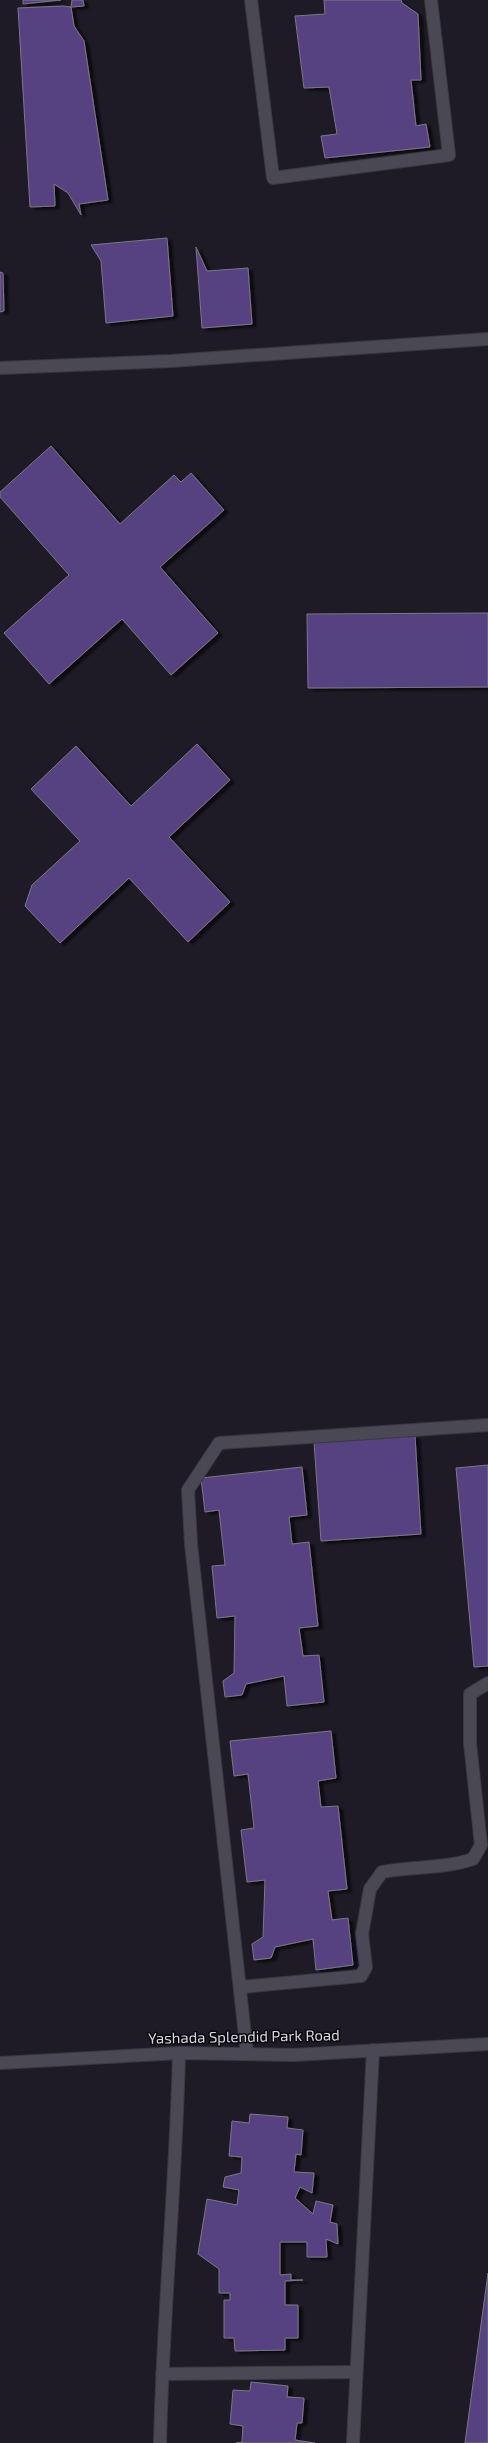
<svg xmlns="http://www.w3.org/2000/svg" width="488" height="2443" viewBox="0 0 488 2443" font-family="'Exo 2',sans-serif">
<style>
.building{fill:#564280;stroke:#7b7785;filter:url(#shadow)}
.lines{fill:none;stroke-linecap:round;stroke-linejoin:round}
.minor-casing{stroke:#3a3840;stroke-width:14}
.minor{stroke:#4b4855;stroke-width:12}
.labels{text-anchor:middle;stroke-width:3;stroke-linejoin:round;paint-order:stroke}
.street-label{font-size:15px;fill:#d9d7de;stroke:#08070b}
</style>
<defs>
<filter id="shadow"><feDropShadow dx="4.5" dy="2.5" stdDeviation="1" flood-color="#0009"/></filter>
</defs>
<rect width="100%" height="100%" fill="#1e1b26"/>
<g class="building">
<path d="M 23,0 L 61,0 L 23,4 Z"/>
<path d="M 72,0 L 83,0 L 84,6 L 71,7 Z"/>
<path d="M 324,0 L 401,0 L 402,3 L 418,14 L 421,80 L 411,80 L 416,126 L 426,124 L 430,147 L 325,158 L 321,136 L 337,134 L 329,87 L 304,88 L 295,16 L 325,14 Z"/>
<path d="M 63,6 L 71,7 L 74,26 L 84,41 L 108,200 L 79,204 L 81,215 L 68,193 L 54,184 L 55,206 L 30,207 L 18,8 Z"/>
<path d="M 167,238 L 173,316 L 106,323 L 101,261 L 91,245 Z"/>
<path d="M 196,247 L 207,271 L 248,268 L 252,324 L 202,328 Z"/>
<path d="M 0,272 L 3,273 L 4,311 L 0,312 Z"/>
<path d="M 51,446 L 120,524 L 174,475 L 181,482 L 191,473 L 224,510 L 160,567 L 218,633 L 171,675 L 122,619 L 49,684 L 4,633 L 69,575 L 0,497 L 0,492 Z"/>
<path d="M 488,613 L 488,687 L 308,688 L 307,614 Z"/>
<path d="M 197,744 L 230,780 L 169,837 L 230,902 L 188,942 L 129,878 L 60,943 L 25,906 L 32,885 L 80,841 L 31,789 L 76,746 L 131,806 Z"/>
<path d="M 415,1436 L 421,1534 L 321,1541 L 314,1442 Z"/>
<path d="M 488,1465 L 488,1666 L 474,1667 L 456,1468 Z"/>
<path d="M 302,1467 L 307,1515 L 289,1517 L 292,1544 L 309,1542 L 318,1626 L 299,1628 L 303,1656 L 319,1655 L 324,1702 L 287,1706 L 284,1676 L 246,1684 L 242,1695 L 225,1697 L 223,1681 L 234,1673 L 235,1616 L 217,1618 L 212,1566 L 225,1565 L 219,1510 L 205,1512 L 201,1478 Z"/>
<path d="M 331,1731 L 336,1778 L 318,1781 L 321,1807 L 338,1806 L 347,1889 L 328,1891 L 332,1920 L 348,1918 L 353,1965 L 316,1970 L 313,1939 L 275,1947 L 271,1958 L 254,1960 L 252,1944 L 263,1937 L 265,1880 L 247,1882 L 241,1830 L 254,1828 L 248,1774 L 234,1776 L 230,1741 Z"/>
<path d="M 250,2114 L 288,2117 L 287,2128 L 303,2130 L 301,2155 L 296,2154 L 294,2172 L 314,2173 L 312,2193 L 300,2187 L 295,2198 L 313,2214 L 316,2201 L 333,2205 L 330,2222 L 337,2224 L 338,2244 L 326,2239 L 327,2257 L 307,2257 L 307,2242 L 280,2242 L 280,2275 L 291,2274 L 291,2280 L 303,2280 L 285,2281 L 285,2305 L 298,2305 L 298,2338 L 285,2338 L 285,2350 L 235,2351 L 234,2338 L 224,2338 L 224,2300 L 230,2300 L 230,2293 L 219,2293 L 219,2269 L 198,2254 L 207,2199 L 237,2205 L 239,2190 L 223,2187 L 225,2177 L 241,2173 L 242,2157 L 229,2156 L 232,2121 L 249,2123 Z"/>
<path d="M 488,2273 L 488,2443 L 465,2443 Z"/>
<path d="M 251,2382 L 288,2386 L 287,2397 L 304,2398 L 302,2423 L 297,2423 L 295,2440 L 315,2443 L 236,2443 L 242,2442 L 243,2426 L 230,2424 L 233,2390 L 250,2391 Z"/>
</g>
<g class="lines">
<defs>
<g id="minor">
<path d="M 251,0 L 273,178 L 449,155 L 431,0"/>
<path d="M 0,368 L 171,361 L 488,339"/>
<path d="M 241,1987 L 361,1976 L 366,1967 L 362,1934 L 370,1889 L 382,1872 C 412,1866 444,1869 473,1859 L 481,1845 L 470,1743 L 470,1694 L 488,1683"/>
<path d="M 247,2054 L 191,1544 L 188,1490 L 219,1443 L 488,1425"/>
<path d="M 0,2063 L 179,2053 L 294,2055 L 488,2044"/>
<path d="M 162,2374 L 356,2372"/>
<path d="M 160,2443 C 163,2313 176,2183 179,2053"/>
<path d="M 353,2443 L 373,2050"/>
</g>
</defs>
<use href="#minor" class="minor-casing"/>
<use href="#minor" class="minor"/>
</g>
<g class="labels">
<g class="street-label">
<text transform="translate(244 2037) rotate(-1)" y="5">Yashada Splendid Park Road</text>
</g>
</g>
</svg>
